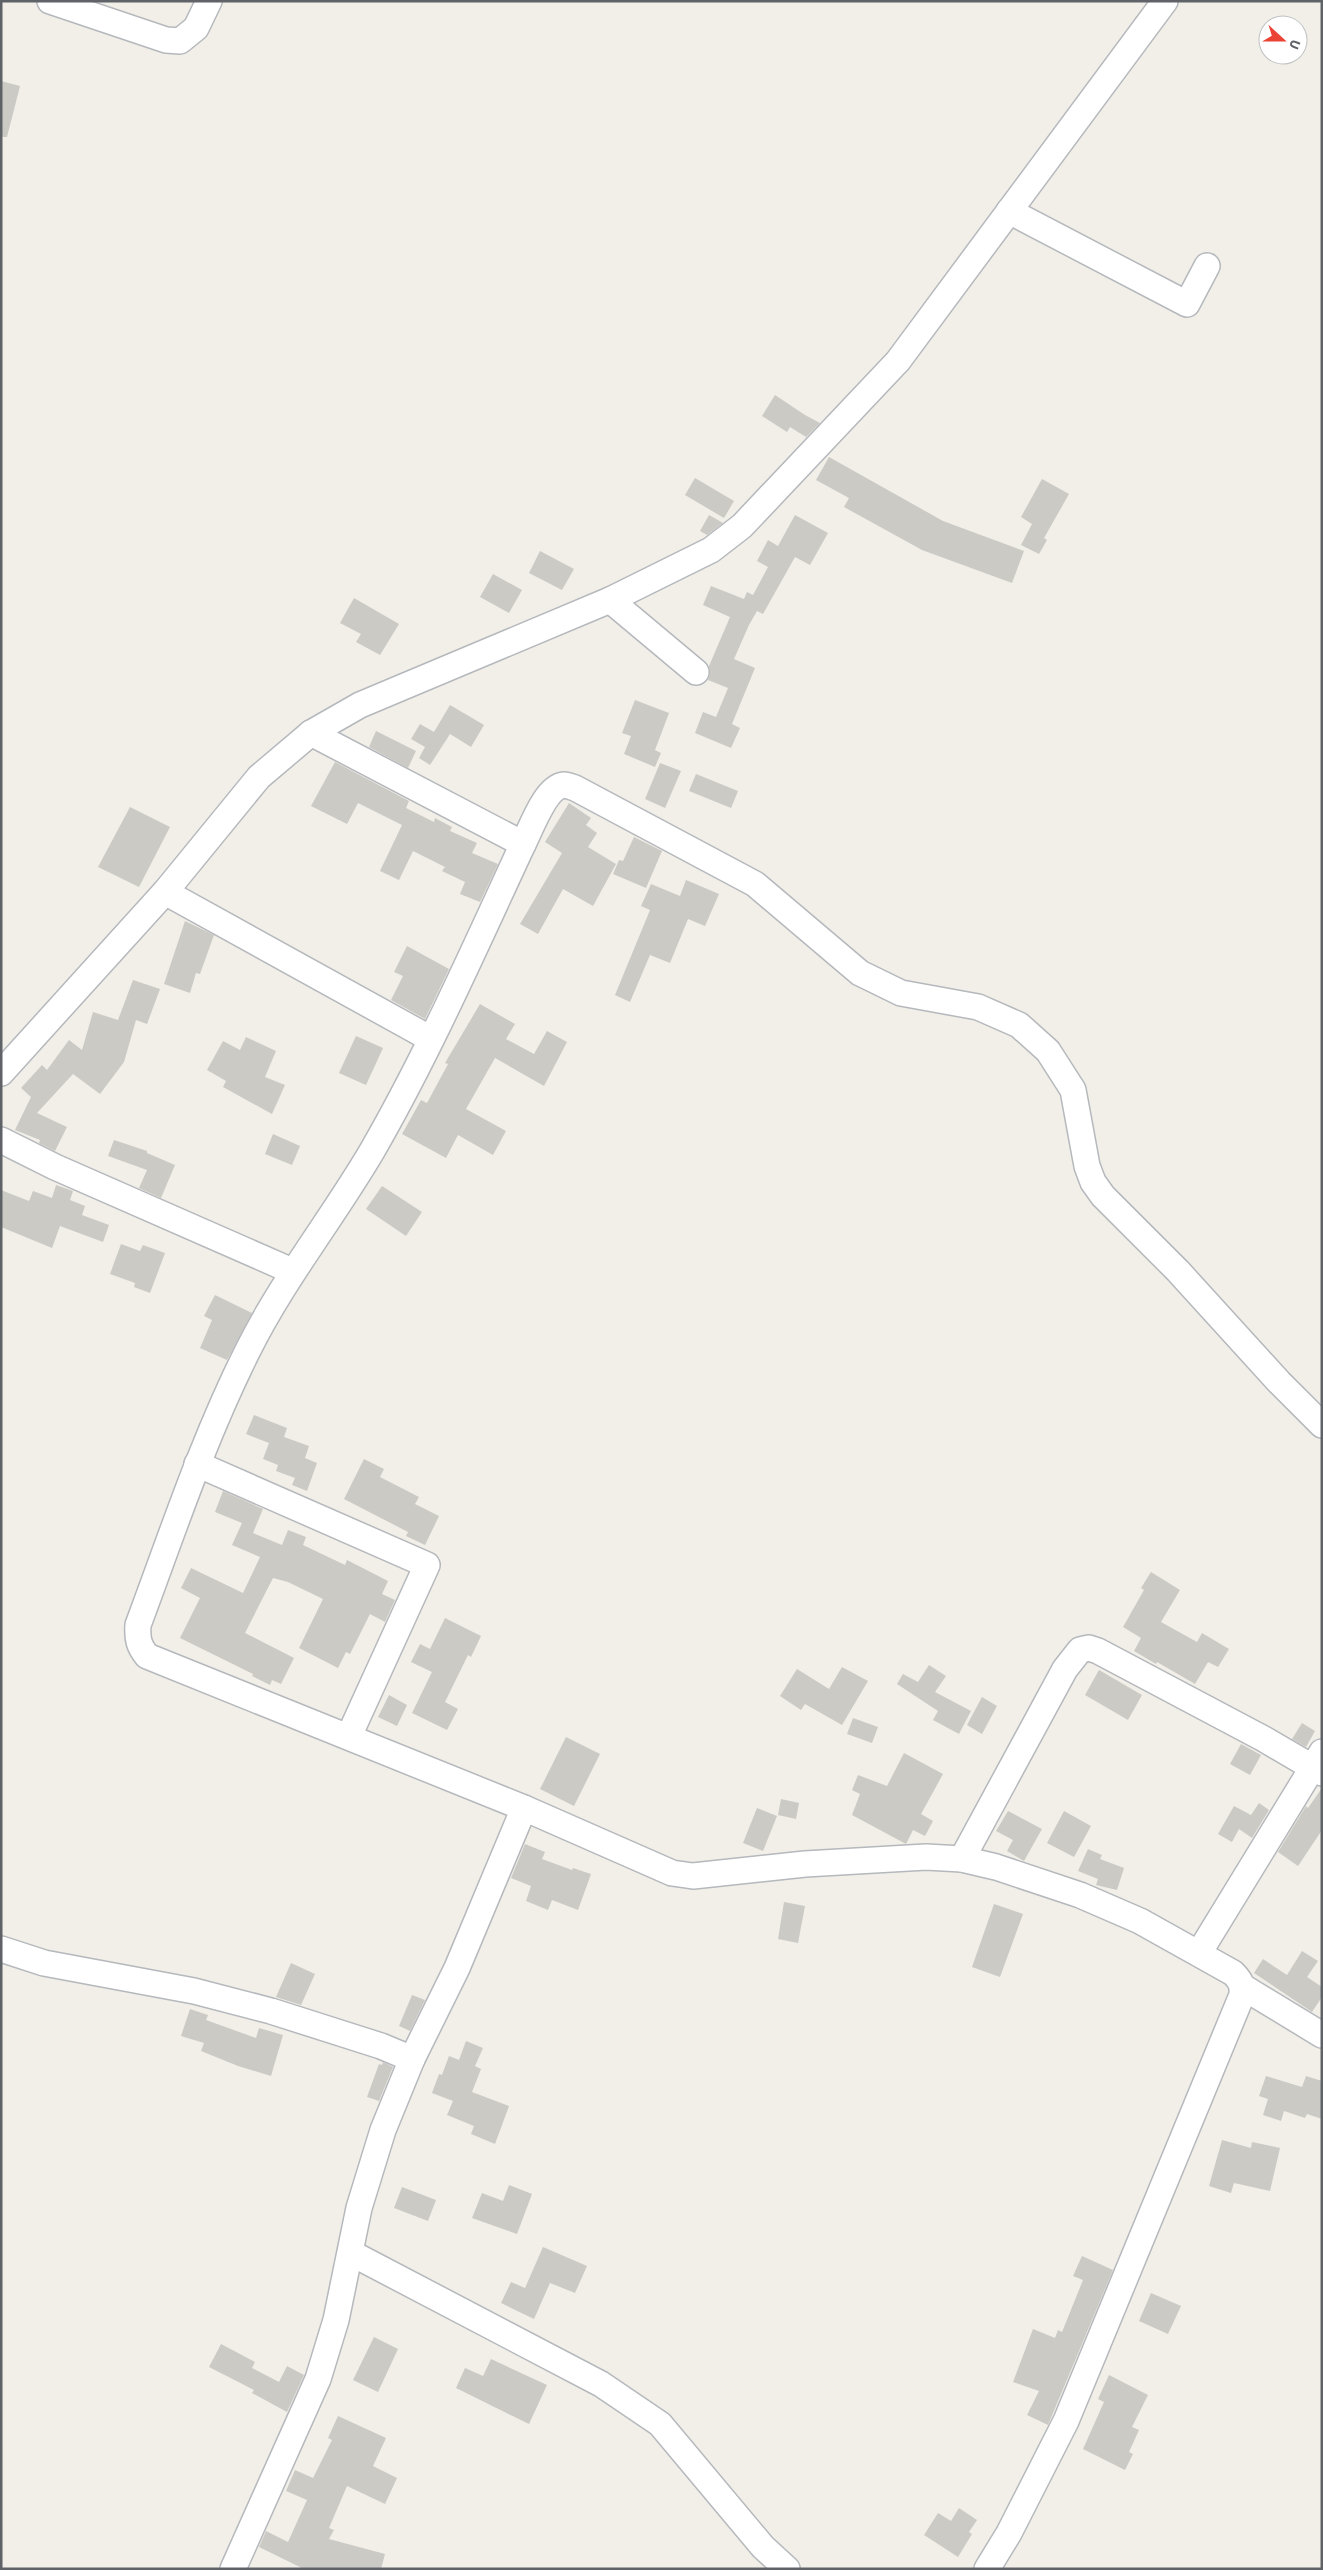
<svg xmlns="http://www.w3.org/2000/svg" width="1323" height="2570" viewBox="0 0 1323 2570" font-family="'Source Sans 3',sans-serif">
<style>
.building{fill:#cccac5}
.lines{fill:none;stroke-linecap:round;stroke-linejoin:round}
.minor-casing{stroke:#b5b8bc;stroke-width:28}
.minor{stroke:#fff;stroke-width:25}
</style>
<rect width="100%" height="100%" fill="#f1efe8"/>
<g class="building">
<path d="M 1,81 L 20,86 L 7,137 L 1,137 Z"/>
<path d="M 775,395 L 805,415 L 820,423 L 806,437 L 790,427 L 787,432 L 762,416 Z"/>
<path d="M 829,457 L 943,521 L 1024,551 L 1012,583 L 922,550 L 844,507 L 849,498 L 816,480 Z"/>
<path d="M 695,478 L 734,501 L 724,518 L 685,495 Z"/>
<path d="M 1042,479 L 1069,494 L 1044,538 L 1047,540 L 1039,554 L 1021,545 L 1032,524 L 1021,517 Z"/>
<path d="M 709,515 L 723,523 L 707,535 L 700,531 Z"/>
<path d="M 795,515 L 828,533 L 810,565 L 795,557 L 763,614 L 757,611 L 749,625 L 734,659 L 755,668 L 732,724 L 740,728 L 731,748 L 695,733 L 703,712 L 716,717 L 728,688 L 708,680 L 710,674 L 709,666 L 730,617 L 703,605 L 711,586 L 744,599 L 747,592 L 753,595 L 768,567 L 757,561 L 768,540 L 778,546 Z"/>
<path d="M 540,551 L 574,569 L 562,590 L 529,573 Z"/>
<path d="M 493,574 L 522,590 L 509,613 L 480,597 Z"/>
<path d="M 354,598 L 399,624 L 380,655 L 356,642 L 361,634 L 340,623 Z"/>
<path d="M 635,700 L 669,713 L 655,750 L 661,753 L 655,767 L 624,754 L 631,736 L 622,733 Z"/>
<path d="M 450,705 L 484,725 L 471,747 L 450,734 L 430,765 L 419,758 L 425,747 L 411,739 L 420,724 L 434,732 Z"/>
<path d="M 376,731 L 416,751 L 408,768 L 369,747 Z"/>
<path d="M 335,762 L 409,801 L 406,808 L 434,822 L 435,818 L 452,827 L 450,831 L 477,843 L 472,853 L 498,864 L 480,902 L 460,894 L 465,882 L 442,871 L 445,867 L 413,851 L 399,880 L 380,871 L 402,825 L 358,803 L 347,824 L 311,806 Z"/>
<path d="M 660,763 L 681,771 L 665,808 L 645,799 Z"/>
<path d="M 696,774 L 738,791 L 731,808 L 689,791 Z"/>
<path d="M 569,803 L 591,818 L 586,825 L 597,833 L 588,847 L 616,864 L 593,906 L 563,889 L 538,934 L 520,924 L 562,853 L 545,842 Z"/>
<path d="M 130,807 L 170,827 L 139,887 L 98,867 Z"/>
<path d="M 634,837 L 662,851 L 646,888 L 613,874 L 619,860 L 623,861 Z"/>
<path d="M 686,880 L 719,894 L 705,926 L 688,919 L 670,963 L 650,955 L 630,1002 L 615,995 L 650,910 L 641,906 L 651,884 L 680,896 Z"/>
<path d="M 185,921 L 214,935 L 200,974 L 196,973 L 190,993 L 164,984 Z"/>
<path d="M 407,946 L 449,969 L 425,1019 L 391,1000 L 403,976 L 394,972 Z"/>
<path d="M 133,980 L 160,989 L 147,1024 L 136,1020 L 124,1062 L 100,1094 L 73,1074 L 37,1113 L 67,1127 L 55,1151 L 39,1143 L 40,1140 L 15,1130 L 31,1097 L 21,1088 L 42,1065 L 47,1070 L 69,1040 L 82,1050 L 93,1012 L 118,1020 Z"/>
<path d="M 480,1004 L 515,1024 L 506,1039 L 534,1054 L 547,1031 L 567,1042 L 544,1086 L 495,1058 L 466,1109 L 506,1131 L 493,1155 L 458,1135 L 446,1158 L 402,1134 L 421,1100 L 427,1103 L 448,1064 L 445,1063 Z"/>
<path d="M 356,1036 L 383,1048 L 366,1085 L 339,1073 Z"/>
<path d="M 246,1037 L 276,1051 L 265,1077 L 285,1085 L 272,1114 L 223,1087 L 226,1081 L 207,1070 L 223,1041 L 240,1050 Z"/>
<path d="M 273,1134 L 300,1146 L 292,1165 L 265,1154 Z"/>
<path d="M 114,1140 L 147,1151 L 147,1153 L 175,1165 L 161,1198 L 139,1188 L 147,1170 L 108,1156 Z"/>
<path d="M 56,1185 L 73,1191 L 70,1200 L 85,1206 L 82,1215 L 109,1225 L 103,1242 L 60,1226 L 52,1248 L 1,1227 L 1,1190 L 29,1201 L 33,1191 L 52,1198 Z"/>
<path d="M 382,1186 L 422,1212 L 406,1236 L 366,1209 Z"/>
<path d="M 121,1244 L 140,1251 L 143,1245 L 165,1253 L 150,1293 L 134,1287 L 135,1283 L 110,1274 Z"/>
<path d="M 215,1295 L 252,1313 L 227,1360 L 200,1348 L 212,1320 L 204,1316 Z"/>
<path d="M 254,1415 L 287,1428 L 284,1437 L 309,1446 L 305,1458 L 317,1463 L 307,1491 L 292,1485 L 295,1478 L 276,1471 L 278,1465 L 263,1459 L 269,1443 L 246,1434 Z"/>
<path d="M 364,1459 L 384,1469 L 380,1477 L 419,1497 L 415,1504 L 439,1516 L 425,1545 L 406,1536 L 408,1532 L 344,1499 Z"/>
<path d="M 223,1491 L 263,1509 L 253,1533 L 282,1545 L 288,1530 L 306,1537 L 303,1545 L 345,1565 L 347,1560 L 388,1581 L 382,1594 L 395,1600 L 385,1622 L 370,1614 L 350,1654 L 346,1652 L 338,1668 L 299,1648 L 323,1599 L 288,1582 L 273,1578 L 245,1633 L 294,1658 L 281,1684 L 272,1680 L 270,1685 L 252,1676 L 253,1674 L 180,1638 L 200,1598 L 181,1588 L 191,1568 L 243,1593 L 260,1557 L 232,1545 L 242,1523 L 215,1512 Z"/>
<path d="M 1151,1572 L 1180,1590 L 1161,1622 L 1197,1642 L 1202,1633 L 1229,1649 L 1218,1667 L 1208,1662 L 1195,1684 L 1157,1662 L 1156,1664 L 1134,1651 L 1141,1638 L 1123,1627 L 1144,1590 L 1141,1588 Z"/>
<path d="M 445,1618 L 481,1636 L 471,1657 L 468,1655 L 445,1702 L 458,1709 L 447,1730 L 412,1713 L 432,1672 L 411,1662 L 420,1644 L 430,1649 Z"/>
<path d="M 929,1665 L 946,1676 L 935,1692 L 971,1711 L 959,1734 L 933,1720 L 938,1711 L 897,1684 L 903,1674 L 918,1682 Z"/>
<path d="M 842,1667 L 868,1681 L 842,1725 L 805,1704 L 801,1710 L 780,1696 L 797,1669 L 829,1689 Z"/>
<path d="M 1099,1670 L 1142,1695 L 1128,1720 L 1085,1695 Z"/>
<path d="M 389,1695 L 407,1705 L 397,1726 L 378,1717 Z"/>
<path d="M 982,1697 L 997,1706 L 982,1734 L 967,1725 Z"/>
<path d="M 853,1718 L 878,1727 L 872,1743 L 847,1734 Z"/>
<path d="M 1302,1723 L 1315,1731 L 1306,1747 L 1292,1739 Z"/>
<path d="M 566,1737 L 600,1754 L 574,1806 L 540,1789 Z"/>
<path d="M 1241,1744 L 1261,1755 L 1250,1775 L 1230,1764 Z"/>
<path d="M 904,1753 L 943,1774 L 921,1814 L 933,1821 L 925,1836 L 913,1830 L 906,1844 L 852,1815 L 860,1794 L 852,1790 L 858,1775 L 887,1786 Z"/>
<path d="M 1322,1788 L 1322,1830 L 1298,1866 L 1278,1852 L 1306,1806 L 1308,1808 Z"/>
<path d="M 781,1799 L 799,1803 L 796,1819 L 778,1815 Z"/>
<path d="M 1259,1803 L 1269,1810 L 1252,1838 L 1239,1829 L 1232,1842 L 1218,1834 L 1234,1806 L 1251,1815 Z"/>
<path d="M 757,1808 L 777,1816 L 763,1851 L 743,1843 Z"/>
<path d="M 1008,1811 L 1042,1829 L 1024,1861 L 1007,1851 L 1013,1840 L 996,1831 Z"/>
<path d="M 1064,1811 L 1091,1826 L 1074,1857 L 1047,1843 Z"/>
<path d="M 525,1844 L 545,1852 L 542,1859 L 572,1870 L 573,1868 L 591,1874 L 578,1910 L 552,1900 L 548,1910 L 526,1901 L 531,1886 L 511,1878 Z"/>
<path d="M 1088,1849 L 1102,1855 L 1100,1859 L 1124,1868 L 1117,1890 L 1096,1885 L 1098,1879 L 1078,1871 Z"/>
<path d="M 784,1902 L 805,1906 L 798,1943 L 778,1939 Z"/>
<path d="M 994,1904 L 1023,1914 L 1000,1977 L 972,1967 Z"/>
<path d="M 1302,1951 L 1318,1961 L 1307,1977 L 1322,1987 L 1322,1997 L 1312,2012 L 1254,1973 L 1263,1959 L 1287,1975 Z"/>
<path d="M 291,1963 L 315,1974 L 301,2005 L 276,1997 Z"/>
<path d="M 412,1995 L 425,2000 L 410,2031 L 399,2026 Z"/>
<path d="M 190,2009 L 208,2015 L 206,2020 L 256,2038 L 259,2028 L 283,2035 L 271,2076 L 238,2066 L 201,2051 L 204,2043 L 181,2036 Z"/>
<path d="M 466,2041 L 483,2048 L 475,2066 L 481,2069 L 472,2092 L 509,2106 L 495,2144 L 471,2134 L 474,2126 L 447,2115 L 453,2101 L 432,2093 L 439,2074 L 442,2075 L 449,2056 L 459,2060 Z"/>
<path d="M 383,2062 L 393,2067 L 379,2101 L 367,2097 L 379,2064 L 382,2065 Z"/>
<path d="M 1266,2076 L 1302,2087 L 1306,2076 L 1322,2081 L 1322,2119 L 1307,2114 L 1305,2118 L 1284,2111 L 1281,2121 L 1263,2115 L 1268,2099 L 1259,2096 Z"/>
<path d="M 1222,2140 L 1251,2148 L 1252,2142 L 1280,2148 L 1270,2191 L 1234,2183 L 1231,2193 L 1209,2186 Z"/>
<path d="M 509,2185 L 532,2194 L 517,2234 L 472,2218 L 482,2193 L 503,2201 Z"/>
<path d="M 402,2187 L 436,2200 L 428,2221 L 394,2208 Z"/>
<path d="M 543,2247 L 587,2266 L 575,2293 L 550,2283 L 534,2319 L 501,2303 L 511,2282 L 525,2288 Z"/>
<path d="M 1082,2256 L 1113,2270 L 1048,2425 L 1027,2415 L 1039,2391 L 1013,2382 L 1033,2329 L 1055,2338 L 1058,2330 L 1062,2332 L 1083,2280 L 1073,2276 Z"/>
<path d="M 1151,2293 L 1181,2306 L 1168,2334 L 1139,2321 Z"/>
<path d="M 374,2337 L 398,2349 L 378,2392 L 353,2380 Z"/>
<path d="M 221,2344 L 255,2362 L 252,2368 L 279,2382 L 287,2366 L 304,2375 L 287,2412 L 252,2393 L 254,2390 L 209,2367 Z"/>
<path d="M 491,2359 L 547,2385 L 529,2424 L 456,2388 L 465,2368 L 483,2376 Z"/>
<path d="M 1109,2375 L 1148,2395 L 1132,2427 L 1139,2430 L 1129,2452 L 1133,2454 L 1125,2470 L 1083,2449 L 1104,2402 L 1098,2399 Z"/>
<path d="M 338,2416 L 386,2438 L 373,2466 L 397,2478 L 385,2504 L 347,2486 L 329,2528 L 334,2530 L 329,2539 L 385,2554 L 381,2569 L 304,2569 L 259,2547 L 266,2531 L 288,2542 L 307,2500 L 286,2491 L 295,2470 L 313,2478 L 332,2440 L 328,2438 Z"/>
<path d="M 959,2508 L 977,2520 L 969,2532 L 972,2534 L 958,2557 L 924,2535 L 938,2513 L 951,2521 Z"/>
</g>
<g class="lines">
<defs>
<g id="minor">
<path d="M 50,1 L 166,40 L 180,41 L 196,28 L 209,1"/>
<path d="M 1009,211 L 1187,304 L 1207,266"/>
<path d="M 610,600 L 696,672"/>
<path d="M 311,733 L 523,844 C 475,947 429,1052 372,1151 C 332,1219 282,1281 247,1352 C 203,1440 172,1534 138,1625 C 137,1639 139,1646 147,1656 L 524,1808 L 457,1968 L 412,2059"/>
<path d="M 523,844 C 531,829 545,787 564,785 C 567,785 572,787 575,788 L 755,884 L 860,973 L 901,993 L 978,1007 L 1019,1025 L 1048,1051 L 1073,1090 L 1087,1166 L 1093,1182 L 1103,1196 L 1178,1271 L 1279,1382 L 1322,1425"/>
<path d="M 165,892 L 431,1039"/>
<path d="M 1,1073 L 165,892 L 259,777 L 311,733 L 360,705 L 610,600 L 711,550 L 742,526 L 898,361 L 1165,1"/>
<path d="M 1,1140 L 55,1167 L 292,1271"/>
<path d="M 197,1464 L 427,1565 L 349,1736"/>
<path d="M 524,1808 L 672,1873 L 693,1876 L 805,1864 L 926,1857 L 962,1859 L 996,1867 L 1080,1895 L 1140,1921 L 1233,1973 C 1240,1980 1243,1985 1242,1995 L 1066,2421 L 1009,2533 L 987,2569"/>
<path d="M 962,1859 L 1065,1669 L 1080,1650 L 1089,1648 L 1098,1651 L 1264,1739 L 1322,1773"/>
<path d="M 1,1949 L 44,1963 L 194,1991 L 271,2011 L 381,2046 L 412,2059 L 383,2130 L 359,2208 L 336,2320 L 318,2379 L 233,2569"/>
<path d="M 1199,1953 L 1322,1752"/>
<path d="M 1243,1987 L 1322,2035"/>
<path d="M 351,2253 L 601,2384 L 660,2424 L 763,2547 L 787,2569"/>
</g>
</defs>
<use href="#minor" class="minor-casing"/>
<use href="#minor" class="minor"/>
</g>
<rect width="1323" height="2570" fill="none" stroke="#5f6368" stroke-width="5"/>
<g transform="translate(1283 40) rotate(111)"><circle r="24" fill="#ffffff" stroke="#bfc1c3"/>
<path d="M0-4L9 19L0 12L-9 19Z" fill="#ea4335"/>
<text y="-8" font-size="14" font-weight="bold" text-anchor="middle" fill="#5f6368">U</text>
</g>
</svg>
